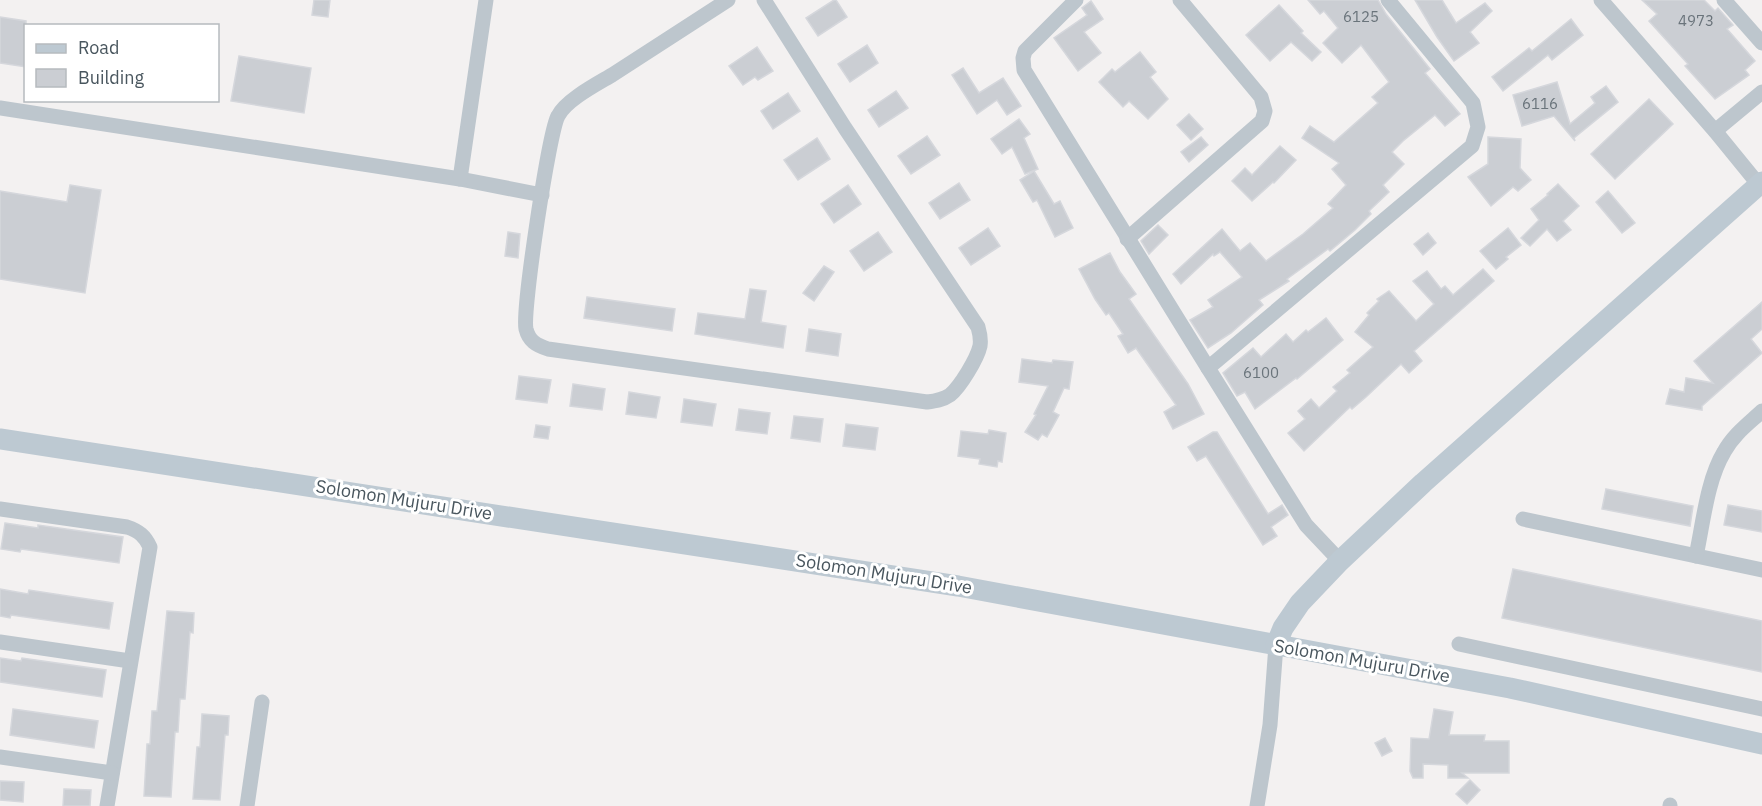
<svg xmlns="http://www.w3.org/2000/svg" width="1762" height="806" viewBox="0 0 1762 806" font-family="'IBM Plex Sans',sans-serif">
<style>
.building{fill:#cbced3;stroke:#d5d7dc;stroke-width:1.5}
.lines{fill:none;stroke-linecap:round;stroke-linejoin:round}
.street{stroke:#bdc6cd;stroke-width:15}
.secondary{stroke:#bdc9d2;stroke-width:21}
.labels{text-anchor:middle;stroke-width:6;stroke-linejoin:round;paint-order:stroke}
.number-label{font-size:15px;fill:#6a747b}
.street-label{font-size:18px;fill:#49565e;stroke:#fff}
</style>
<rect width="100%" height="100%" fill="#f3f1f1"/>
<g class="building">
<path d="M 314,0 L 330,0 L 328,17 L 312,15 Z"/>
<path d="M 834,0 L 836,0 L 847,17 L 818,36 L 806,18 Z"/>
<path d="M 1308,0 L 1378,0 L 1386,14 L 1430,69 L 1425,73 L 1460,114 L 1445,126 L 1435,115 L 1403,141 L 1392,152 L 1404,164 L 1383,185 L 1389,192 L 1369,211 L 1371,214 L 1355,230 L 1330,251 L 1328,249 L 1287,279 L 1289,281 L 1259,300 L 1263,305 L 1231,333 L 1208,348 L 1190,320 L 1213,307 L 1208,300 L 1242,277 L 1220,252 L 1214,256 L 1213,254 L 1181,284 L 1173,274 L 1222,229 L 1240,251 L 1250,243 L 1266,261 L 1303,234 L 1333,208 L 1328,204 L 1346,185 L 1332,169 L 1339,163 L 1302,138 L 1310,126 L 1334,142 L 1378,103 L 1372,97 L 1389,82 L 1361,45 L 1342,63 L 1323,43 L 1338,28 L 1324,11 L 1320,14 Z"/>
<path d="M 1415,0 L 1442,0 L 1456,23 L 1485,3 L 1492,11 L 1470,32 L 1479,43 L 1454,61 L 1437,37 Z"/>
<path d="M 1642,0 L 1704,0 L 1715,11 L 1718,8 L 1733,25 L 1727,29 L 1755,61 L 1745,70 L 1749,75 L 1715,99 L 1685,66 L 1688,64 L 1649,21 L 1657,14 Z"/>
<path d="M 1091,1 L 1103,19 L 1084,32 L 1101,53 L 1078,71 L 1054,38 L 1087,15 L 1082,8 Z"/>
<path d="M 1279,5 L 1303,31 L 1301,33 L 1321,52 L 1312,61 L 1291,42 L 1270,61 L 1246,35 Z"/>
<path d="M 0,17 L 26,21 L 26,67 L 0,63 Z"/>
<path d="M 1571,19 L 1583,35 L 1552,60 L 1548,55 L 1503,91 L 1492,77 L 1529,48 L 1532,51 Z"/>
<path d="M 867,45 L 878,63 L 850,82 L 838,64 Z"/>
<path d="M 757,47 L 773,71 L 758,80 L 755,77 L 743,85 L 729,66 Z"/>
<path d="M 1140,52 L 1156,72 L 1150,77 L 1168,99 L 1148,119 L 1129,101 L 1123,107 L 1099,82 L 1112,69 L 1115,72 Z"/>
<path d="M 239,56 L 311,68 L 304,113 L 231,101 Z"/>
<path d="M 963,68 L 979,93 L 1003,78 L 1021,106 L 1007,115 L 997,100 L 977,114 L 952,75 Z"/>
<path d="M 1557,82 L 1570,124 L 1595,103 L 1591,97 L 1606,86 L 1618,102 L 1574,138 L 1575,141 L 1554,116 L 1522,126 L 1513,95 Z"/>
<path d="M 896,91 L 908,108 L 879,127 L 868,110 Z"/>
<path d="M 788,93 L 800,111 L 773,129 L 761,111 Z"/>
<path d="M 1649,99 L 1673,124 L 1615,179 L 1591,154 Z"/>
<path d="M 1189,114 L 1203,129 L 1191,140 L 1177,125 Z"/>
<path d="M 1019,119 L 1030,134 L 1024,138 L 1038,169 L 1025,174 L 1012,147 L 1002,154 L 991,139 Z"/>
<path d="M 927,136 L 940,155 L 911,174 L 898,156 Z"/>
<path d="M 1201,137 L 1208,145 L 1189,162 L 1181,152 Z"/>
<path d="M 1488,137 L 1521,139 L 1520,168 L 1531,180 L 1518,191 L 1513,187 L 1491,206 L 1468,177 L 1488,164 Z"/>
<path d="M 817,138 L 830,159 L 798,180 L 784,160 Z"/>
<path d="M 1280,146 L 1296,160 L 1274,183 L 1273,182 L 1252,201 L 1232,181 L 1245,168 L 1252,175 Z"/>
<path d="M 1034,171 L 1054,204 L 1060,201 L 1073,228 L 1055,237 L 1037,200 L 1033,202 L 1020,180 Z"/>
<path d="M 959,183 L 970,200 L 940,219 L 929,203 Z"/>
<path d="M 1558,184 L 1579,206 L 1563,221 L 1571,230 L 1557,241 L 1547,229 L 1530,246 L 1521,238 L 1539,220 L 1531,209 L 1548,195 L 1547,194 Z"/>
<path d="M 70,185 L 101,190 L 85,293 L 0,279 L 0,191 L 67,202 Z"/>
<path d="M 848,185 L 861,204 L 834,223 L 821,204 Z"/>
<path d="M 1608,191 L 1635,223 L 1622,233 L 1596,202 Z"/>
<path d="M 1158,225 L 1168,235 L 1149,254 L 1141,241 Z"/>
<path d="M 988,228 L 1000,246 L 971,265 L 959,248 Z"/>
<path d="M 1508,228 L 1521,245 L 1506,257 L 1508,259 L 1496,269 L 1480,251 Z"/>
<path d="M 508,232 L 520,234 L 518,258 L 505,256 Z"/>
<path d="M 878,232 L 892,252 L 864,271 L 850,251 Z"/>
<path d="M 1428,233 L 1436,243 L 1423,255 L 1414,244 Z"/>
<path d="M 1110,253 L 1120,272 L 1136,294 L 1129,299 L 1188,384 L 1204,414 L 1173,429 L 1164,412 L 1176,405 L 1136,348 L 1128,353 L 1118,336 L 1123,334 L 1109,313 L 1106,315 L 1095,299 L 1079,269 Z"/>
<path d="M 824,266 L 834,272 L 814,301 L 803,293 Z"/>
<path d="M 1483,269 L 1494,281 L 1414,351 L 1422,361 L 1409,373 L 1401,364 L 1366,397 L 1352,409 L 1350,407 L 1304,451 L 1288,433 L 1305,419 L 1298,411 L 1311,399 L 1319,408 L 1337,391 L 1333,387 L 1350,373 L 1347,370 L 1373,347 L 1355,332 L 1369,315 L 1367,313 L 1379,301 L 1377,299 L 1389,291 L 1416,321 L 1434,304 L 1413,281 L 1427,271 L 1441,289 L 1445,286 L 1453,295 Z"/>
<path d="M 750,289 L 766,291 L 761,322 L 786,326 L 783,348 L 695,334 L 698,313 L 745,319 Z"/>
<path d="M 587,297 L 675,309 L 672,331 L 584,318 Z"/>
<path d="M 1762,302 L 1762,329 L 1751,339 L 1762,353 L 1702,406 L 1702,410 L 1666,404 L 1670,389 L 1684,392 L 1686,378 L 1713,383 L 1694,361 Z"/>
<path d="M 1326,318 L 1343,340 L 1297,379 L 1296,378 L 1255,409 L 1245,392 L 1237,396 L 1223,373 L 1253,348 L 1261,357 L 1286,334 L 1293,342 L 1306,330 L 1308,332 Z"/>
<path d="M 809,329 L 841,334 L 838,356 L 806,351 Z"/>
<path d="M 1022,359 L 1052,363 L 1053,360 L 1073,362 L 1069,389 L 1064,388 L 1053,412 L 1059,415 L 1047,437 L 1042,434 L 1038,440 L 1025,432 L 1036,415 L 1034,414 L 1048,386 L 1019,382 Z"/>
<path d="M 519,376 L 551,380 L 547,403 L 516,399 Z"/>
<path d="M 573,384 L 605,389 L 602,410 L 570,406 Z"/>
<path d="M 629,392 L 660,397 L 656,418 L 626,414 Z"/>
<path d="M 684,399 L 716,404 L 712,426 L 681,422 Z"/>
<path d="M 739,409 L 770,413 L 767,434 L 736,430 Z"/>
<path d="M 794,416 L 823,419 L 820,442 L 791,438 Z"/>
<path d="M 846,424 L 878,428 L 875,450 L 843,446 Z"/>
<path d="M 536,425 L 550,427 L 548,439 L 534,437 Z"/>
<path d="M 989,430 L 1006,433 L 1002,462 L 998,461 L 997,467 L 979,464 L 980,459 L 958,456 L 961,431 L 988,434 Z"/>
<path d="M 1213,432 L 1217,432 L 1268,514 L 1282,505 L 1288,515 L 1271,527 L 1277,536 L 1263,545 L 1206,456 L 1197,461 L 1188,447 Z"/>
<path d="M 1606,489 L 1693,506 L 1690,526 L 1602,509 Z"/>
<path d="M 1728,505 L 1762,511 L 1762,532 L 1724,525 Z"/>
<path d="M 5,523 L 38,528 L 38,525 L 123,537 L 119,563 L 21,549 L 20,552 L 1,549 Z"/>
<path d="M 1513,569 L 1762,621 L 1762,672 L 1502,618 Z"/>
<path d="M 0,589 L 28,594 L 29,590 L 113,603 L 109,629 L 11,615 L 10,618 L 0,616 Z"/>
<path d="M 167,611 L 194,613 L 193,633 L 190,632 L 185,699 L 180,699 L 178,732 L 175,732 L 171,797 L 144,796 L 147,744 L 150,744 L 152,711 L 157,711 Z"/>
<path d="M 0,658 L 21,661 L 22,658 L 106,670 L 102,697 L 0,682 Z"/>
<path d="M 13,709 L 98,721 L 94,748 L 10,735 Z"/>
<path d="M 1434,709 L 1453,712 L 1449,735 L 1485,735 L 1484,741 L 1509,741 L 1509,773 L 1462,773 L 1468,778 L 1448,778 L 1448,765 L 1423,764 L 1423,778 L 1413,778 L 1410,771 L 1411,738 L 1429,739 Z"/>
<path d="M 202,714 L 229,716 L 228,735 L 225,735 L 220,800 L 193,799 L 197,747 L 200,747 Z"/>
<path d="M 1385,738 L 1392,751 L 1382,756 L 1375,743 Z"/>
<path d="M 1470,780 L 1480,790 L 1467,804 L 1456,794 Z"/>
<path d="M 0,781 L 24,782 L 23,802 L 0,800 Z"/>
<path d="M 64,789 L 91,790 L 90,806 L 63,806 Z"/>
</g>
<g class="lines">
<g class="street">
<path d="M 728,0 C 689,25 651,50 612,75 C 597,84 566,100 558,116 C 549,132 522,311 526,329 C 529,341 536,345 548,349 L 927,402 C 935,401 943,400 950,395 C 960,387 977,359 980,346 C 981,340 980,334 978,327 L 845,128 L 764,0"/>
<path d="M 1076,0 L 1025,51 L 1023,58 L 1024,70 L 1208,368"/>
<path d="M 1601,0 L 1715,131 L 1759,185"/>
<path d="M 1724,0 L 1762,43"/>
<path d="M 0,108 L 460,179 L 542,195"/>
<path d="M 1715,131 L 1762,92"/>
<path d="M 460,179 L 486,0"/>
<path d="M 1127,239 L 1262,121 L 1265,111 L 1261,97 L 1180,0"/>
<path d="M 0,509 L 127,527 C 139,531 145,536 150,547 L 107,806"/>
<path d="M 1523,519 L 1762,570"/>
<path d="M 1696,556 C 1703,524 1707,480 1724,452 C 1733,435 1748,424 1762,411"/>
<path d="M 1340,561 L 1306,525 L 1208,368 L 1472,146 L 1478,127 L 1473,103 L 1388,0"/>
<path d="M 0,642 L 130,661"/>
<path d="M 1459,644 L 1762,709"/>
<path d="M 0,757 L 112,773"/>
<path d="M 247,806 L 262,702"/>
<path d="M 1257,806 L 1270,725 L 1276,645"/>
<path d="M 1670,806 L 1670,805"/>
</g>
<g class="secondary">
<path d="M 0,439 L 958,586 L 1510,688 L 1762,744"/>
<path d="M 1276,645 L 1283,628 L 1300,603 L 1340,561 L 1423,483 L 1762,182"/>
</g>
</g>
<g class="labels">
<g class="number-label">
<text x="1361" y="22">6125</text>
<text x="1696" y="26">4973</text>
<text x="1540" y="109">6116</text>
<text x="1261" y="378">6100</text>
</g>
<g class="street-label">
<text transform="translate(404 500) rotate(9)" y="6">Solomon Mujuru Drive</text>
<text transform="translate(884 574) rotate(9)" y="6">Solomon Mujuru Drive</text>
<text transform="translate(1362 661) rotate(10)" y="6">Solomon Mujuru Drive</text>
</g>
</g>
<rect x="24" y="24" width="195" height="78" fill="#ffffff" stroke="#b6bbbf" stroke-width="1.5"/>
<rect x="36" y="44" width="30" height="9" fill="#bdc9d2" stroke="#b6bbbf" stroke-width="1.5"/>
<text x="78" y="54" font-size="18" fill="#49565e">Road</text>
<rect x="36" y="69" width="30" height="18" fill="#cbced3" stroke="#b6bbbf" stroke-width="1.5"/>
<text x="78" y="84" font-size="18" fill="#49565e">Building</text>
</svg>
